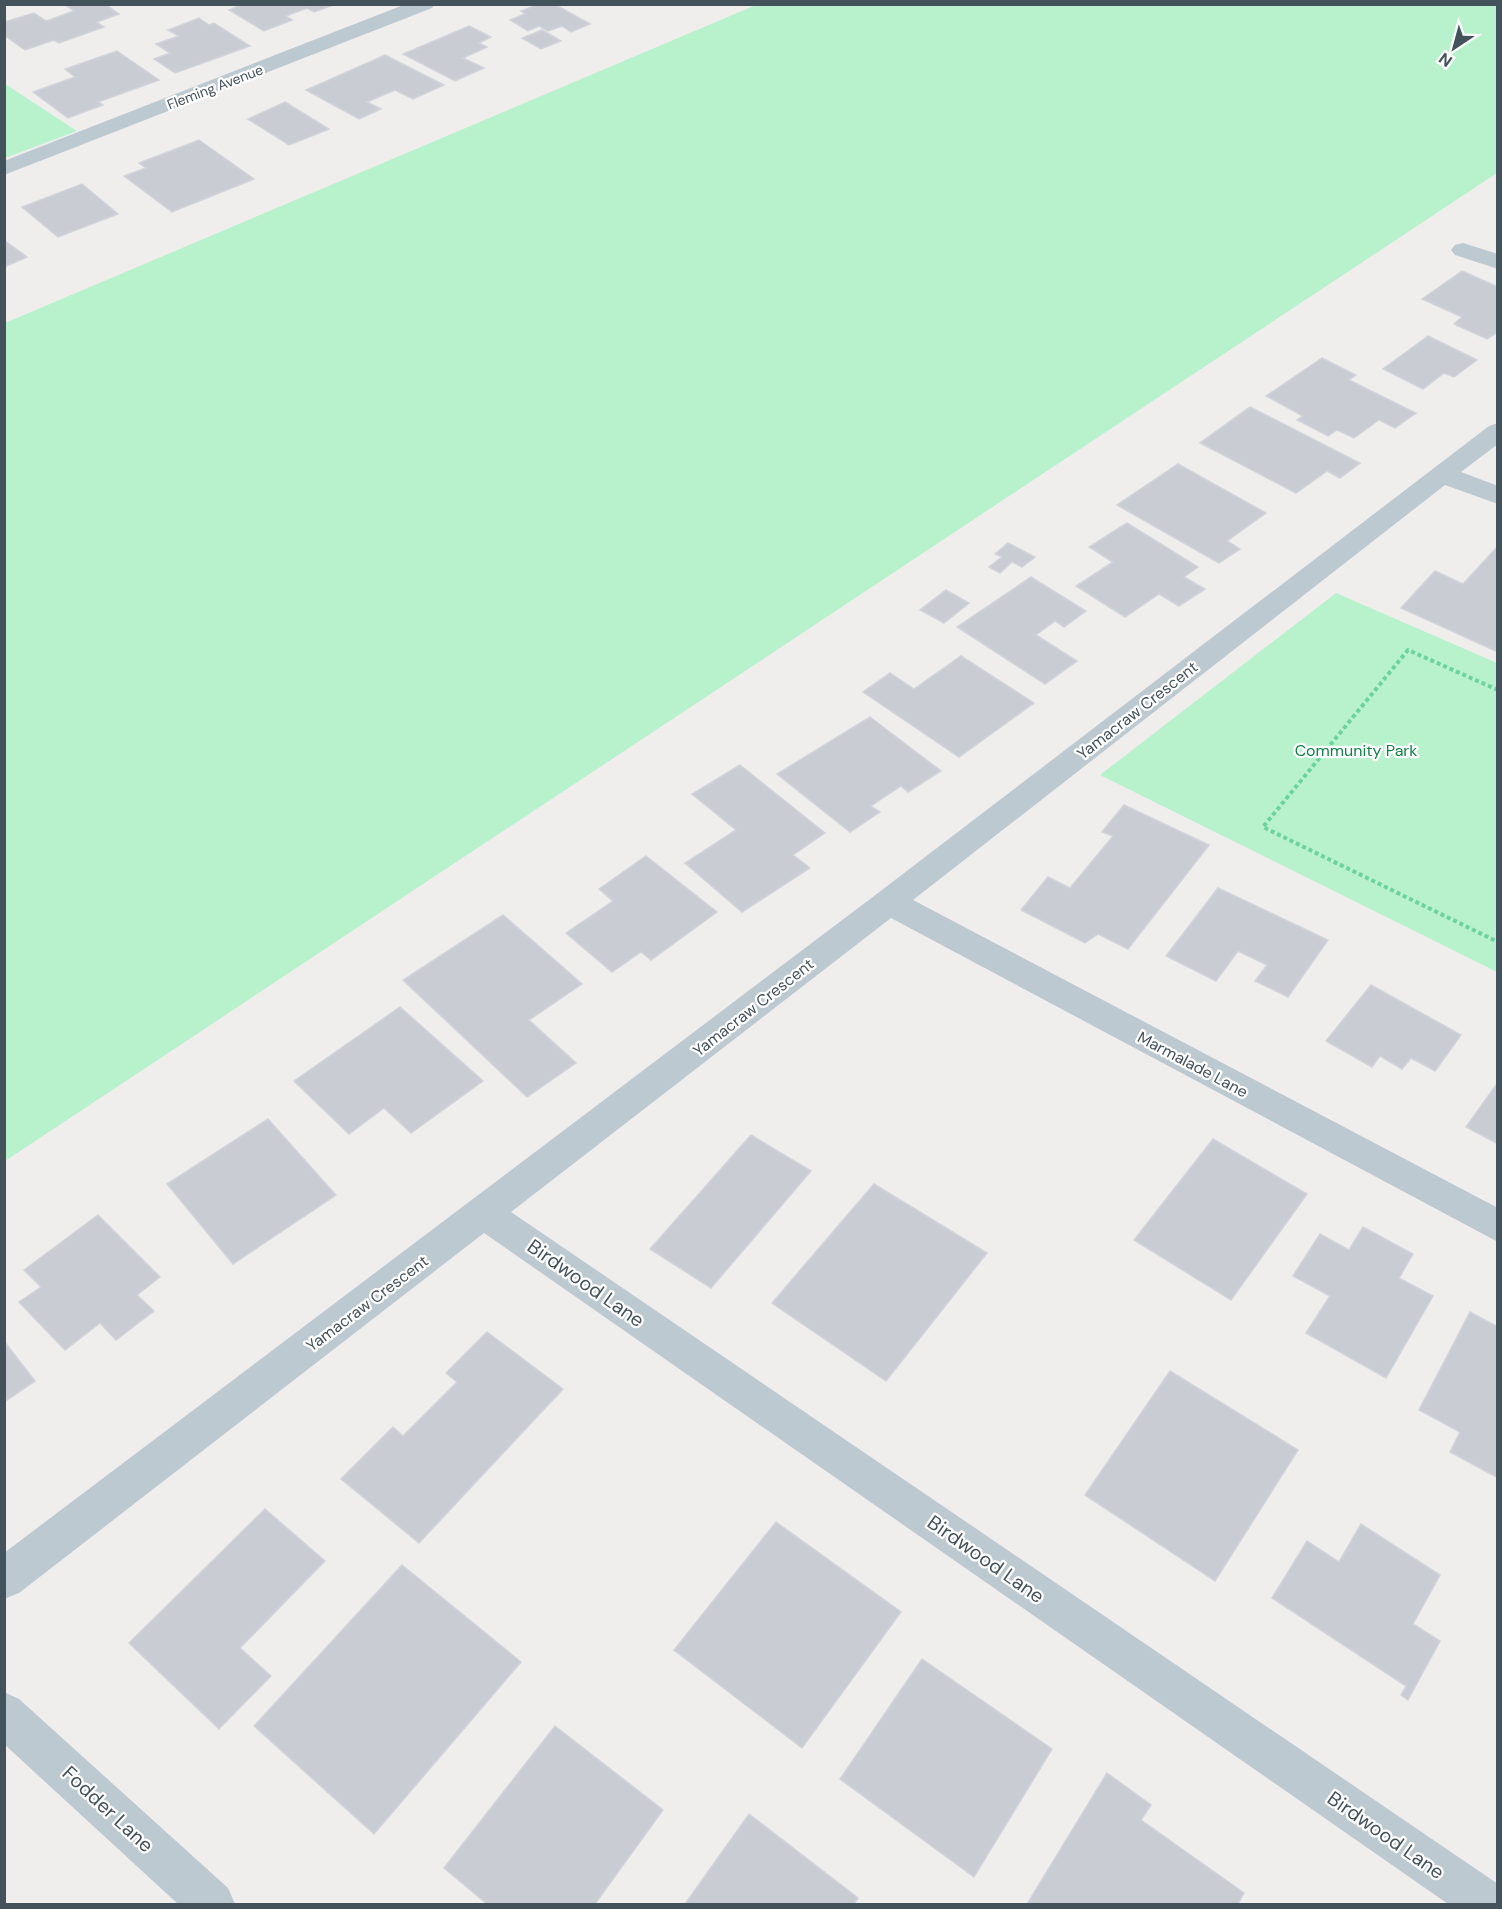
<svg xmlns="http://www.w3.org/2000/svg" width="1502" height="1909" viewBox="0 0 1502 1909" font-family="'DM Sans',sans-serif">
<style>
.green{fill:#b8f2cc}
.building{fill:#c9ccd3;stroke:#d1d4da;stroke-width:1.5}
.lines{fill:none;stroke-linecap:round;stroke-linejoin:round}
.path{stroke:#6dd29d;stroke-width:4;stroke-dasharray:4 3;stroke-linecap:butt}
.minor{fill:#bdc9d1;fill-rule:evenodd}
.labels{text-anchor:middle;stroke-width:4.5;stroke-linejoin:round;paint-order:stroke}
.far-street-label{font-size:14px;fill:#44525c;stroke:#fff}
.street-label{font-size:16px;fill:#44525c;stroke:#fff}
.park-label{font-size:16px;fill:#108245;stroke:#fff}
.near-street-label{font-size:20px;fill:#44525c;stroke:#fff}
</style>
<rect width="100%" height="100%" fill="#f0eded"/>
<g class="green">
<path d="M 756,5 L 1497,5 L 1497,173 L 5,1161 L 5,323 Z"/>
<path d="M 4,84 L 5,84 L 77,131 L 5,158 Z"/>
<path d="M 1336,593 L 1497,663 L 1497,972 L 1100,775 Z"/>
</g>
<g class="building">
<path d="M 64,4 L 105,4 L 119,14 L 97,22 L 104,27 L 59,43 L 54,40 L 25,50 L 4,35 L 4,22 L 34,13 L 46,21 L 74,11 Z"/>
<path d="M 244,4 L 329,4 L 331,6 L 314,12 L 307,8 L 286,16 L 292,20 L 264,31 L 229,10 Z"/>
<path d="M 539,4 L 554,4 L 590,24 L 571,32 L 562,26 L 548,31 L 539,26 L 528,31 L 510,20 L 525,14 L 521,11 Z"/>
<path d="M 199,18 L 209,25 L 214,23 L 250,46 L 175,73 L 154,59 L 170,53 L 156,44 L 179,36 L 168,30 Z"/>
<path d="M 469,26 L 491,37 L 479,43 L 487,47 L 463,58 L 484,68 L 455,81 L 403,54 Z"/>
<path d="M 542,30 L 561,41 L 541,49 L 522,38 Z"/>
<path d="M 117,51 L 159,80 L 98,102 L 103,105 L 68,118 L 33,92 L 75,77 L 65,69 Z"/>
<path d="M 385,55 L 444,85 L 413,99 L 395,90 L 367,102 L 381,109 L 359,119 L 306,90 Z"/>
<path d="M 285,102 L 329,129 L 289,145 L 248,119 Z"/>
<path d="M 199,140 L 254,179 L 172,212 L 124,176 L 146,168 L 139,163 Z"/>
<path d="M 82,184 L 118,214 L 58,237 L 22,207 Z"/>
<path d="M 4,240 L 27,257 L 4,267 Z"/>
<path d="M 1462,271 L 1498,287 L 1498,332 L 1487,339 L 1454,324 L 1462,317 L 1422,299 Z"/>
<path d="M 1428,336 L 1477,360 L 1454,377 L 1444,373 L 1423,389 L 1383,369 Z"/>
<path d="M 1322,358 L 1356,375 L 1349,380 L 1416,413 L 1395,428 L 1379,420 L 1354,438 L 1337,430 L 1328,436 L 1297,420 L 1303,416 L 1266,396 Z"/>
<path d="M 1250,407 L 1360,463 L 1340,478 L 1327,471 L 1296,493 L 1200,443 Z"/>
<path d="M 1178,464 L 1266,513 L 1227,541 L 1240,549 L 1219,563 L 1117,505 Z"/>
<path d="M 1127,523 L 1198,567 L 1184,577 L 1205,589 L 1179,606 L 1159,594 L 1125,617 L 1076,586 L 1113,562 L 1089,547 Z"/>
<path d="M 1008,543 L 1035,557 L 1022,567 L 1012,562 L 1000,573 L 989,567 L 1002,557 L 995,554 Z"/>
<path d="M 1498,546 L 1498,652 L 1401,608 L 1435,571 L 1463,584 Z"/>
<path d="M 1031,577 L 1086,611 L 1064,627 L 1055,621 L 1036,635 L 1077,661 L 1045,684 L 957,627 Z"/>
<path d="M 946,590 L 969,603 L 944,623 L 920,610 Z"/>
<path d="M 961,656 L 1034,703 L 959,757 L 863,692 L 890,673 L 914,689 Z"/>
<path d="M 870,717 L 941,771 L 908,792 L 901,786 L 871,806 L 880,812 L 850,832 L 777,774 Z"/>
<path d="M 740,765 L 825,833 L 793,855 L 810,868 L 742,912 L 685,863 L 736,830 L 692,794 Z"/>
<path d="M 1124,805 L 1209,845 L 1128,949 L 1098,934 L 1085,943 L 1021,910 L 1048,877 L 1070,888 L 1113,836 L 1102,832 Z"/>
<path d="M 646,856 L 717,912 L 651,960 L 641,952 L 612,972 L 566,933 L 613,901 L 599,889 Z"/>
<path d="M 1218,888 L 1328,940 L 1288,997 L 1255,981 L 1267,965 L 1238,951 L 1216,981 L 1166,956 Z"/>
<path d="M 503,915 L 582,984 L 529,1020 L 576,1063 L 527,1097 L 403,980 Z"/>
<path d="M 1371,985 L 1461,1035 L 1435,1071 L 1411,1058 L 1402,1069 L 1380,1056 L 1372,1067 L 1326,1041 Z"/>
<path d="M 400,1007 L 483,1081 L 411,1133 L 384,1108 L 349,1134 L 294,1081 Z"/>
<path d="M 1498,1082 L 1498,1144 L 1466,1127 Z"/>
<path d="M 268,1119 L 336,1195 L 233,1264 L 167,1184 Z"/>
<path d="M 751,1135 L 811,1171 L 711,1288 L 650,1249 Z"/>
<path d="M 1213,1139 L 1307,1194 L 1231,1300 L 1134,1240 Z"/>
<path d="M 874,1184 L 987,1253 L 886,1381 L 772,1303 Z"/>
<path d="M 98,1215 L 160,1277 L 137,1295 L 154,1311 L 116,1340 L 100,1323 L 65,1350 L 19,1302 L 41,1287 L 24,1270 Z"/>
<path d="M 1363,1227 L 1413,1254 L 1399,1278 L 1433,1296 L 1386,1378 L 1306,1333 L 1330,1296 L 1293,1276 L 1320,1234 L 1349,1250 Z"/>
<path d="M 1470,1312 L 1498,1327 L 1498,1478 L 1450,1452 L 1460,1432 L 1419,1410 Z"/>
<path d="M 487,1332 L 563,1389 L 419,1543 L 341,1479 L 393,1427 L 403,1436 L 457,1382 L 446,1373 Z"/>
<path d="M 4,1341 L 35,1381 L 4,1402 Z"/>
<path d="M 1170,1371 L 1298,1450 L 1215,1581 L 1085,1495 Z"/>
<path d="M 265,1509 L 325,1561 L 240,1648 L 271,1676 L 219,1729 L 129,1643 Z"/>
<path d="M 776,1522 L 901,1612 L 802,1748 L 674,1650 Z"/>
<path d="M 1361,1524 L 1440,1575 L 1413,1624 L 1440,1641 L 1408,1700 L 1401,1695 L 1406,1686 L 1272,1598 L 1307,1541 L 1339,1562 Z"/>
<path d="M 402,1565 L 521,1662 L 374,1834 L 254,1726 Z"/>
<path d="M 922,1659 L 1052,1749 L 974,1877 L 840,1779 Z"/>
<path d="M 555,1726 L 663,1810 L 595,1904 L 487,1904 L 444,1868 Z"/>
<path d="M 1107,1773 L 1151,1805 L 1141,1820 L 1244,1893 L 1238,1904 L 1027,1904 Z"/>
<path d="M 749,1814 L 858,1898 L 854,1904 L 685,1904 Z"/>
</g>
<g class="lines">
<path class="path" d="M 1498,690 L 1408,650 L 1263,827 L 1498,942"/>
<g class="minor">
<path d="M 406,4 L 435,4 L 432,8 L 4,175 L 4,161 Z"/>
<path d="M 1463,243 L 1498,254 L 1498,269 L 1455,255 L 1451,250 L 1455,245 Z"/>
<path d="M 1498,423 L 1498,444 L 1461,472 L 1498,486 L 1498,504 L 1445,485 L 913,900 L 1498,1208 L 1498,1242 L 891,918 L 511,1212 L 1498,1884 L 1498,1904 L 1448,1904 L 484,1233 L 19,1593 L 4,1599 L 4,1553 L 878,893 L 1489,426 Z"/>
<path d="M 4,1692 L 19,1699 L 228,1888 L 235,1904 L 178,1904 L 4,1744 Z"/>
</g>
</g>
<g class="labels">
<g class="far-street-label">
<text transform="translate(215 87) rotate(-21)" y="5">Fleming Avenue</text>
</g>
<g class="street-label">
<text transform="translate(1137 710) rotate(-38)" y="6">Yamacraw Crescent</text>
<text transform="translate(753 1007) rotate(-38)" y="6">Yamacraw Crescent</text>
<text transform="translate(1193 1064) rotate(28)" y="6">Marmalade Lane</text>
<text transform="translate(367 1303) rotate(-37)" y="6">Yamacraw Crescent</text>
</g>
<g class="park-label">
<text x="1356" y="756">Community Park</text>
</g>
<g class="near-street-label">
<text transform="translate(586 1283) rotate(35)" y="7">Birdwood Lane</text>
<text transform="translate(986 1559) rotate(35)" y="7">Birdwood Lane</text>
<text transform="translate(108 1809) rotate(43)" y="7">Fodder Lane</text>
<text transform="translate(1386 1835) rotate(35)" y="7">Birdwood Lane</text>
</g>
</g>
<rect width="1502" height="1909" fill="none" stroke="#44525c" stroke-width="12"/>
<g transform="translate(1454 48) rotate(216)" stroke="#ffffff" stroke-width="4.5" paint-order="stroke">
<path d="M0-4.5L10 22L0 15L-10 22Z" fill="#44525c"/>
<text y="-9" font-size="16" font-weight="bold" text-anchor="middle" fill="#44525c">N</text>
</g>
</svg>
